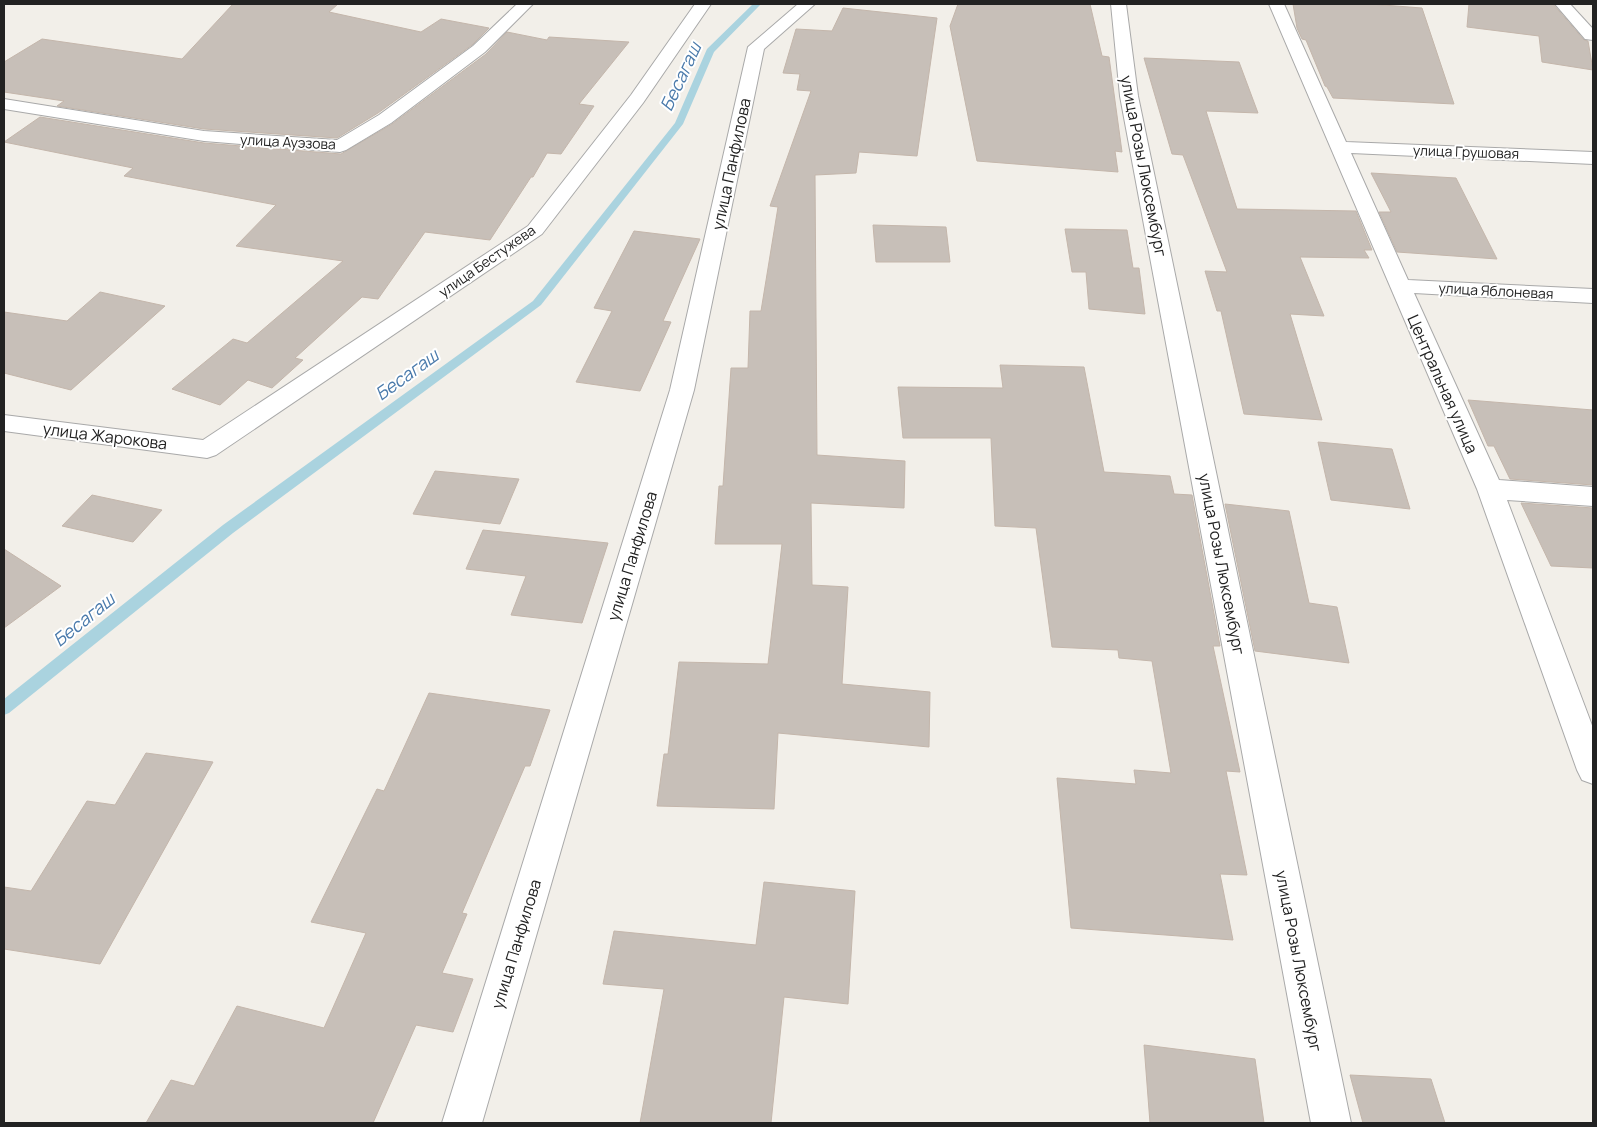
<svg xmlns="http://www.w3.org/2000/svg" width="1597" height="1127" viewBox="0 0 1597 1127" font-family="Manrope,sans-serif">
<style>
.lines{fill:none;stroke-linecap:round;stroke-linejoin:round}
.stream{fill:#aad3df;fill-rule:evenodd}
.building{fill:#c7bfb8;stroke:#c4b6ab}
.minor-casing{stroke:#a9a9a9;stroke-width:2}
.minor{fill:#fff;fill-rule:evenodd}
.labels{text-anchor:middle;stroke-width:4;stroke-linejoin:round;paint-order:stroke}
.far-street-label{font-size:14px;fill:#222;stroke:#fff}
.street-label{font-size:16px;fill:#222;stroke:#fff}
.water-label{font-size:18px;font-style:italic;fill:#4a7aab;stroke:#fff}
</style>
<rect width="100%" height="100%" fill="#f2efe9"/>
<g class="lines">
<path class="stream" d="M 753,4 L 761,4 L 714,52 L 683,124 L 541,305 L 233,533 L 9,713 L 4,715 L 4,699 L 223,525 L 533,301 L 675,123 L 707,49 Z"/>
</g>
<g class="building">
<path d="M 233,4 L 338,4 L 329,12 L 421,32 L 441,19 L 489,28 L 472,45 L 378,113 L 337,138 L 204,129 L 57,106 L 64,101 L 4,92 L 4,62 L 42,39 L 182,59 Z"/>
<path d="M 958,4 L 1090,4 L 1102,56 L 1109,57 L 1122,152 L 1115,151 L 1118,172 L 977,161 L 950,26 Z"/>
<path d="M 1293,4 L 1370,4 L 1422,8 L 1454,104 L 1333,98 L 1327,87 L 1325,86 L 1306,40 L 1302,39 L 1297,28 Z"/>
<path d="M 1469,4 L 1553,4 L 1584,40 L 1588,41 L 1593,70 L 1542,62 L 1539,36 L 1467,27 Z"/>
<path d="M 843,8 L 937,18 L 917,156 L 859,152 L 856,173 L 815,175 L 817,455 L 905,461 L 904,508 L 811,503 L 812,585 L 848,587 L 842,684 L 930,692 L 929,747 L 778,733 L 774,809 L 657,806 L 664,754 L 668,754 L 679,662 L 768,664 L 782,544 L 715,544 L 719,486 L 723,486 L 731,368 L 748,368 L 750,311 L 761,311 L 778,207 L 770,206 L 811,91 L 797,90 L 800,74 L 783,73 L 796,29 L 832,31 Z"/>
<path d="M 507,32 L 547,40 L 549,37 L 629,42 L 579,104 L 594,106 L 561,154 L 547,153 L 533,177 L 531,177 L 490,240 L 425,232 L 378,299 L 362,297 L 295,358 L 303,360 L 272,388 L 248,380 L 220,405 L 172,389 L 233,339 L 247,343 L 343,261 L 236,246 L 276,205 L 124,176 L 133,168 L 4,142 L 40,117 L 204,143 L 341,154 L 392,124 L 486,54 Z"/>
<path d="M 1144,58 L 1239,62 L 1258,113 L 1206,111 L 1237,209 L 1356,211 L 1372,250 L 1364,250 L 1369,258 L 1300,257 L 1324,316 L 1290,314 L 1322,420 L 1244,414 L 1221,311 L 1217,311 L 1205,271 L 1227,272 L 1183,155 L 1172,154 Z"/>
<path d="M 1371,173 L 1456,178 L 1497,259 L 1397,252 L 1379,212 L 1391,212 Z"/>
<path d="M 873,225 L 946,227 L 950,262 L 876,262 Z"/>
<path d="M 1065,229 L 1127,230 L 1133,268 L 1139,268 L 1145,314 L 1089,309 L 1086,272 L 1072,272 Z"/>
<path d="M 634,231 L 700,239 L 663,321 L 671,322 L 640,391 L 576,382 L 612,311 L 594,308 Z"/>
<path d="M 100,292 L 165,306 L 71,390 L 4,373 L 4,312 L 67,321 Z"/>
<path d="M 1000,365 L 1084,367 L 1104,472 L 1170,476 L 1174,494 L 1192,495 L 1220,646 L 1213,646 L 1240,772 L 1226,771 L 1247,875 L 1220,874 L 1233,940 L 1071,928 L 1057,778 L 1136,784 L 1134,770 L 1171,773 L 1152,661 L 1119,658 L 1118,650 L 1052,647 L 1036,528 L 995,526 L 991,438 L 903,438 L 898,387 L 1003,388 Z"/>
<path d="M 1468,400 L 1593,410 L 1593,485 L 1510,479 L 1494,446 L 1488,446 Z"/>
<path d="M 1318,442 L 1392,449 L 1410,509 L 1331,500 Z"/>
<path d="M 435,471 L 519,479 L 500,524 L 413,514 Z"/>
<path d="M 92,495 L 162,510 L 133,542 L 62,526 Z"/>
<path d="M 1521,503 L 1593,508 L 1593,568 L 1551,566 Z"/>
<path d="M 1225,504 L 1289,511 L 1309,603 L 1337,607 L 1349,663 L 1255,651 Z"/>
<path d="M 483,530 L 608,543 L 582,623 L 511,615 L 526,576 L 466,569 Z"/>
<path d="M 4,549 L 61,586 L 4,628 Z"/>
<path d="M 429,693 L 550,710 L 530,766 L 525,766 L 462,913 L 467,914 L 442,973 L 473,979 L 453,1032 L 416,1025 L 373,1123 L 146,1123 L 171,1080 L 194,1086 L 237,1006 L 324,1028 L 366,933 L 311,922 L 377,789 L 384,791 Z"/>
<path d="M 146,753 L 213,762 L 100,964 L 4,949 L 4,887 L 31,891 L 87,801 L 115,805 Z"/>
<path d="M 764,882 L 855,891 L 848,1004 L 784,997 L 771,1123 L 640,1123 L 664,989 L 603,984 L 614,931 L 756,945 Z"/>
<path d="M 1144,1045 L 1255,1059 L 1264,1123 L 1150,1123 Z"/>
<path d="M 1350,1075 L 1431,1079 L 1445,1123 L 1363,1123 Z"/>
</g>
<g class="lines">
<defs>
<g id="minor">
<path d="M 517,4 L 533,4 L 485,52 L 391,123 L 346,150 L 340,152 L 204,141 L 4,109 L 4,99 L 204,131 L 337,140 L 379,115 L 473,46 Z"/>
<path d="M 695,4 L 711,4 L 643,103 L 542,234 L 216,455 L 207,458 L 4,431 L 4,415 L 203,440 L 528,226 L 631,95 Z"/>
<path d="M 798,4 L 815,4 L 764,49 L 694,390 L 482,1123 L 442,1123 L 670,390 L 748,47 Z"/>
<path d="M 1111,4 L 1126,4 L 1138,96 L 1351,1123 L 1311,1123 L 1120,96 Z"/>
<path d="M 1269,4 L 1284,4 L 1346,142 L 1593,152 L 1593,164 L 1351,153 L 1408,280 L 1593,289 L 1593,303 L 1414,293 L 1499,480 L 1593,487 L 1593,506 L 1507,500 L 1593,728 L 1593,784 L 1582,780 L 1577,770 L 1477,489 Z"/>
<path d="M 1555,4 L 1570,4 L 1593,29 L 1593,40 L 1585,39 Z"/>
</g>
</defs>
<use href="#minor" class="minor-casing"/>
<use href="#minor" class="minor"/>
</g>
<g class="labels">
<g class="far-street-label">
<text transform="translate(288 142) rotate(3)" y="5">улица Ауэзова</text>
<text transform="translate(1466 152) rotate(2)" y="5">улица Грушовая</text>
<text transform="translate(487 261) rotate(-35)" y="5">улица Бестужева</text>
<text transform="translate(1496 291) rotate(3)" y="5">улица Яблоневая</text>
</g>
<g class="street-label">
<text transform="translate(731 164) rotate(-78)" y="6">улица Панфилова</text>
<text transform="translate(1144 166) rotate(79)" y="6">улица Розы Люксембург</text>
<text transform="translate(1443 384) rotate(66)" y="6">Центральная улица</text>
<text transform="translate(105 436) rotate(7)" y="6">улица Жарокова</text>
<text transform="translate(632 556) rotate(-73)" y="6">улица Панфилова</text>
<text transform="translate(1222 564) rotate(79)" y="6">улица Розы Люксембург</text>
<text transform="translate(516 944) rotate(-73)" y="6">улица Панфилова</text>
<text transform="translate(1299 961) rotate(79)" y="6">улица Розы Люксембург</text>
</g>
<g class="water-label">
<text transform="translate(681 77) rotate(-65)" y="6">Бесагаш</text>
<text transform="translate(407 375) rotate(-36)" y="6">Бесагаш</text>
<text transform="translate(84 620) rotate(-39)" y="6">Бесагаш</text>
</g>
</g>
<rect width="1597" height="1127" fill="none" stroke="#222222" stroke-width="10"/>
</svg>
